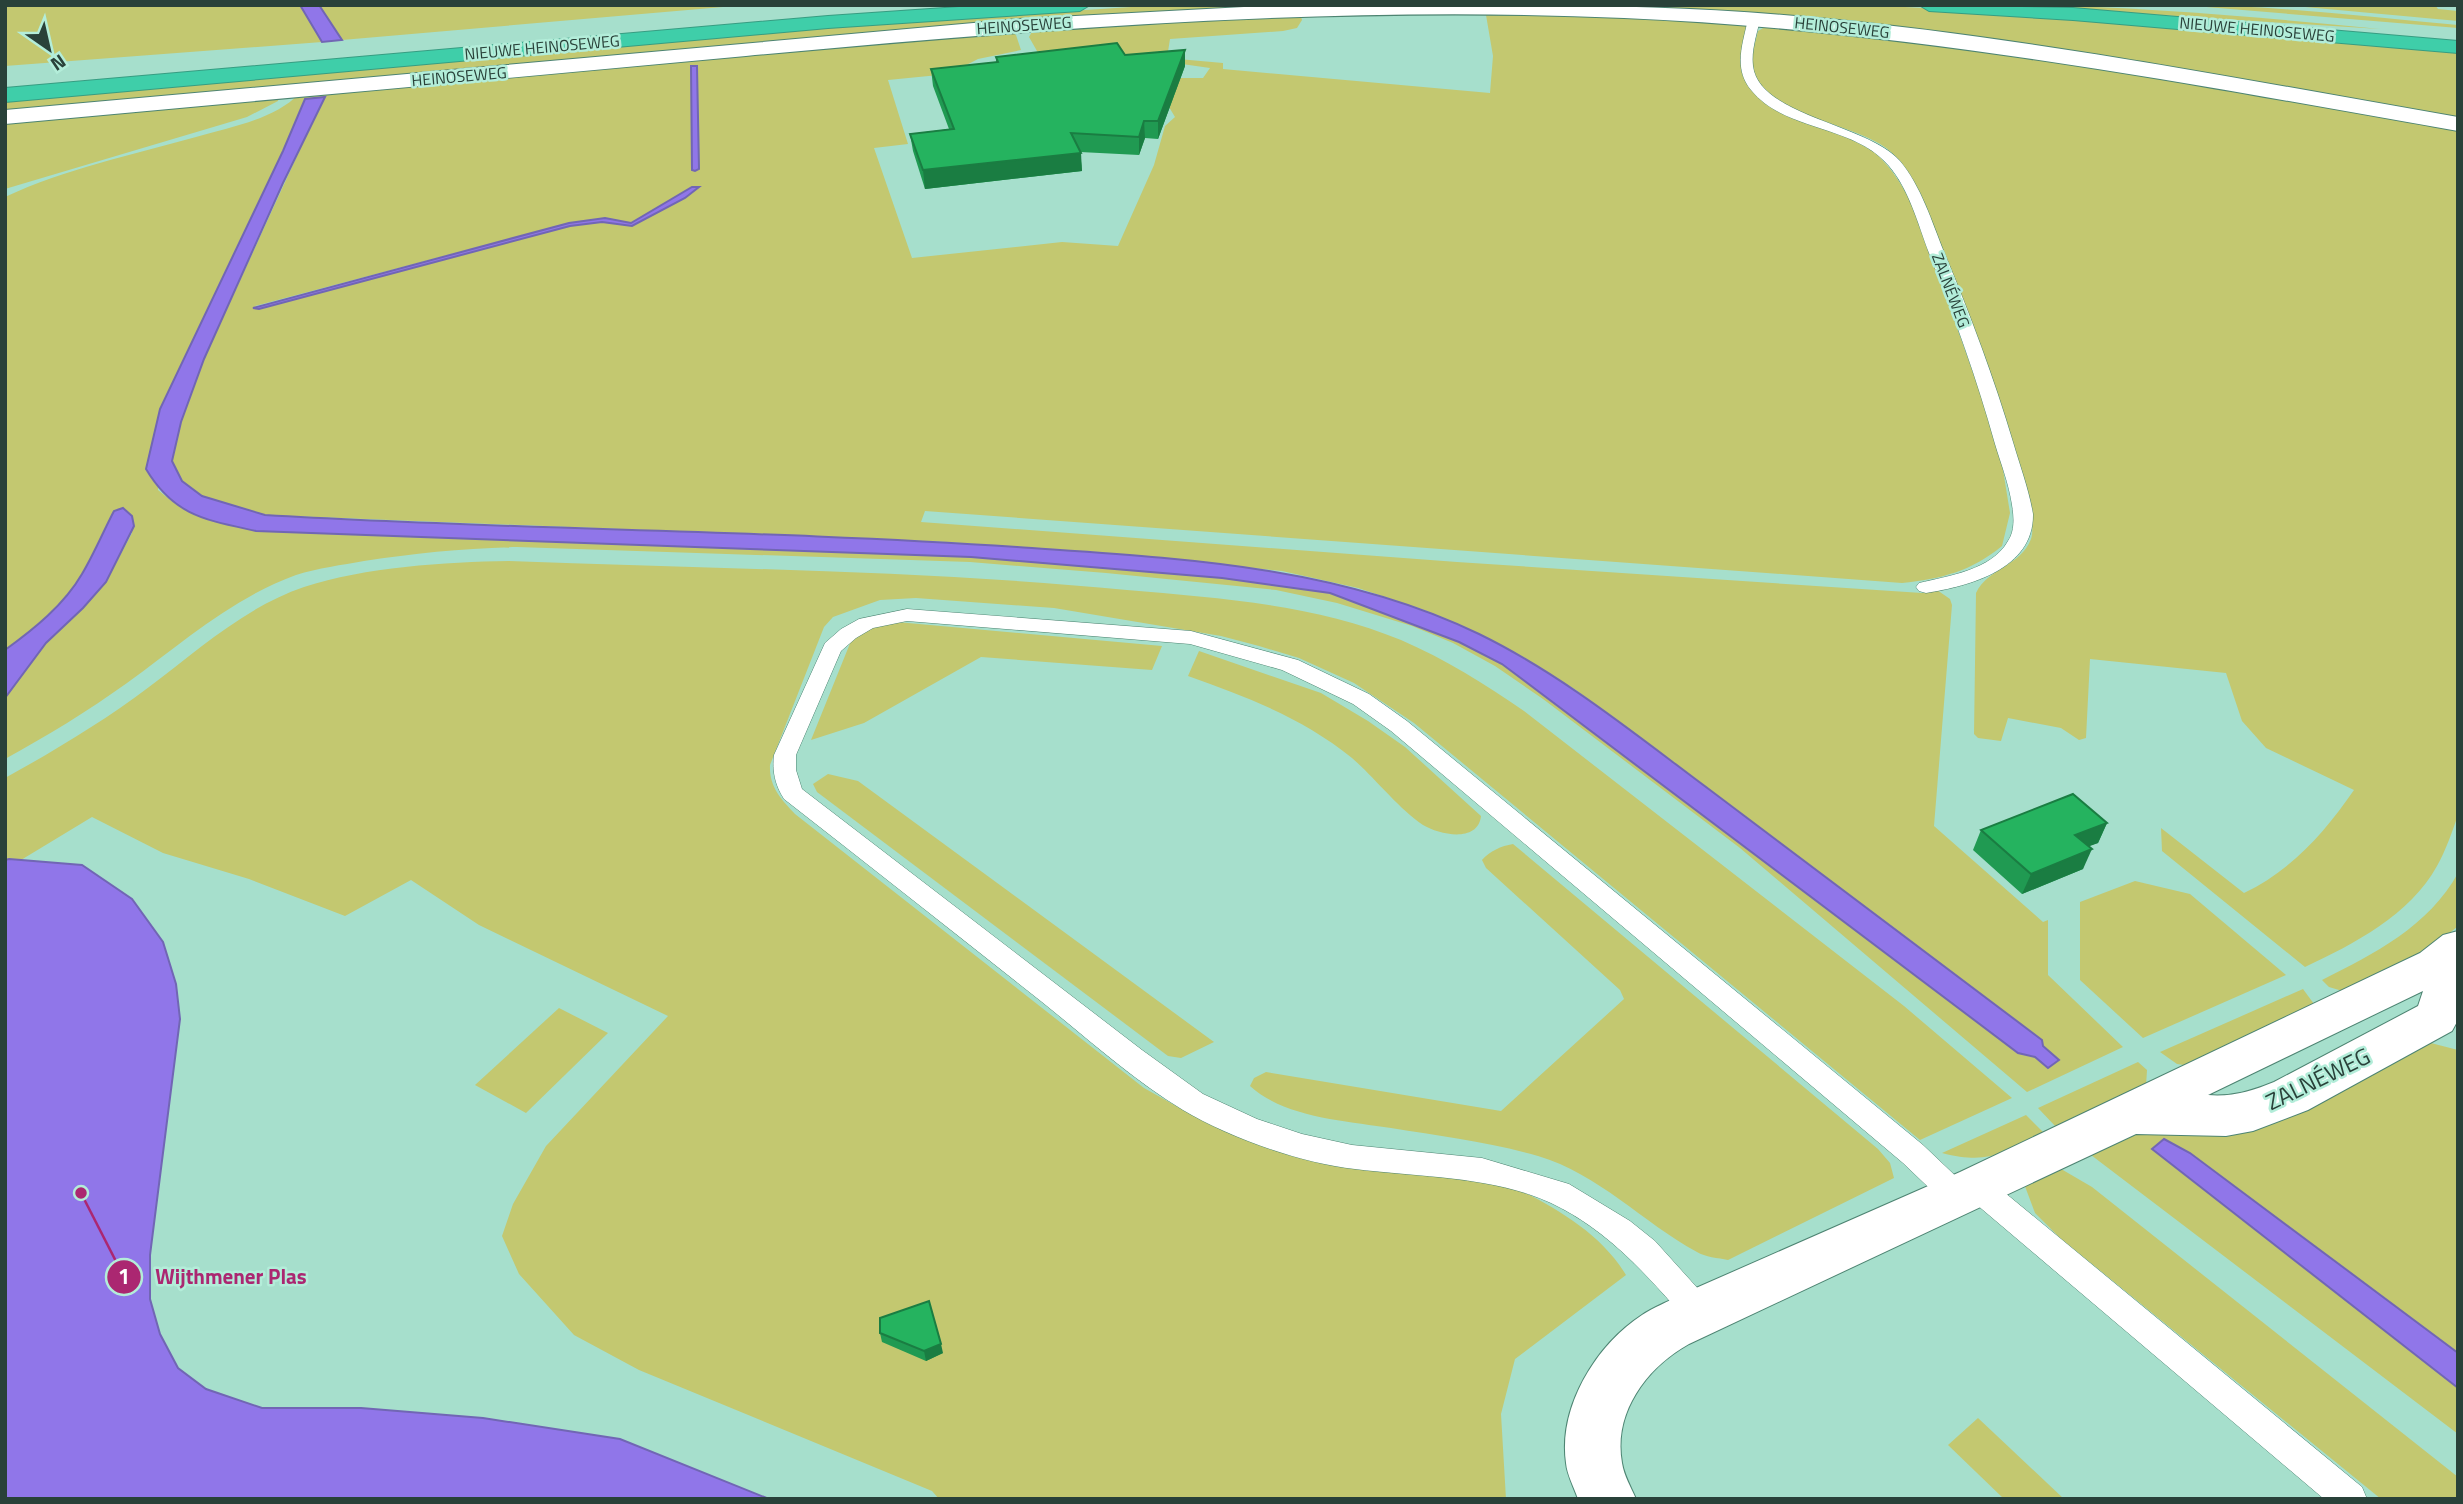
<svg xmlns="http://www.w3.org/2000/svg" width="2463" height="1504" viewBox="0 0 2463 1504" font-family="'Titillium Web',sans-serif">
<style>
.green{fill:#c3c870;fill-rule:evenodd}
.water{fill:#9076e9;stroke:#7166b4;stroke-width:2}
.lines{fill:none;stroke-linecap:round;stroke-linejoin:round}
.lane-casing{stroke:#4d8472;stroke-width:1}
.street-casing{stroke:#4d8472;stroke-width:2}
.highway-casing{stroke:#379d82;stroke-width:2}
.lane{fill:#fff;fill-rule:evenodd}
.street{fill:#fff;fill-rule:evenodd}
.highway{fill:#3fcea9;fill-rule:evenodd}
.wall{fill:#209a52}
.shaded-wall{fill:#1a7d42}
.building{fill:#25b35f;stroke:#1a7d42;stroke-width:2}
.labels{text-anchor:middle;stroke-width:5;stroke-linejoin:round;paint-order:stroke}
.far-street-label{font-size:16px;fill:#294139;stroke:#b3edd9}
.near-street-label{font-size:23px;fill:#294139;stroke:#b3edd9}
.leader{fill:none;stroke:#ab2771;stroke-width:2.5}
.callout-dot{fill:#ab2771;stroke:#b3edd9;stroke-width:2.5}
.mark-label{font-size:21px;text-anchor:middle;font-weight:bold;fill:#fff}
.callout-label{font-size:21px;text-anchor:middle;font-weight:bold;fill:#ab2771;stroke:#b3edd9;stroke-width:5;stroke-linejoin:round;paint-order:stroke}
</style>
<rect width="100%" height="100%" fill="#a6dfcc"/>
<g class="green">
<path d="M 5,5 L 300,5 L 322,42 L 5,66 Z"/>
<path d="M 319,5 L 746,5 L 342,40 Z"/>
<path d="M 1162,5 L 1315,5 L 1068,17 L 5,111 L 5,99 L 805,28 Z"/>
<path d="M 1580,5 L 1870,5 L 1940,9 L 2458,52 L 2458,119 L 1682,10 Z"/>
<path d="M 2004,5 C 2130,5 2255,17 2380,29 Z"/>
<path d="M 2182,5 C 2274,5 2366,17 2458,25 L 2458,28 Z"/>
<path d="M 2282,5 L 2435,5 L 2438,9 L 2458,11 L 2458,21 Z"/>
<path d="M 1475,9 L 1745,25 L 1747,28 L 1741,65 L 1747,83 L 1873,151 C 1894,169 1906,191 1917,216 L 1999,445 L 2010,513 L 2002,546 C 1972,571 1941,579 1902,583 L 925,511 L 921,522 L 1457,562 L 1922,593 L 1937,590 L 1950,599 L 1952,605 L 1934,826 L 2043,922 L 2048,920 L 2048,975 L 2123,1047 L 2027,1092 L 1740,848 L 1543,699 L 1495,666 L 1453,643 L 1412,626 L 1337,603 L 1276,590 L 1106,573 L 970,562 L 517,547 C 465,548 415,553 364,561 C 342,565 318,568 296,575 C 232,598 181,644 127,683 C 88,711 47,736 5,759 L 5,698 L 46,643 L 83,608 L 106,582 L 132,533 L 114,511 C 103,532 94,554 82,574 C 64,605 33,630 5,650 L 5,197 C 65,169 132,155 196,137 C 230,127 273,120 299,94 L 1010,31 L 1016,35 L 1021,50 L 978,59 L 949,74 L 888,80 L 908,144 L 874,148 L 912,258 L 1062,242 L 1118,246 L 1154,165 L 1165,126 L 1175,117 L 1160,92 L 1165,78 L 1203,78 L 1210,68 L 1182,64 L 1179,69 L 1049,72 L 1029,37 L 1034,28 L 1301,16 L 1302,20 L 1297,28 L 1283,31 L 1170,39 L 1167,58 L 1223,63 L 1223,69 L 1490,93 L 1493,56 L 1486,15 L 1432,15 L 1431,12 ZM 692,66 L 697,66 L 699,168 L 692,170 ZM 324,97 L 204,359 L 181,422 L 172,461 L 182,481 L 202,496 L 265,515 L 947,542 L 1108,554 L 1282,571 L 1358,588 L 1424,610 L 1479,634 L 1576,690 L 2059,1060 L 2048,1068 L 2035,1057 L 2018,1053 L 1502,664 L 1459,642 L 1330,593 L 1222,578 L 971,557 L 256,531 C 216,522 190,518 158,490 L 160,409 L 283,151 L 304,100 ZM 692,187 L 699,187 L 685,198 L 632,226 L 602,222 L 571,226 L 259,309 L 255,306 L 569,223 L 605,218 L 631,223 Z"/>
<path d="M 1765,27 L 1931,40 L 2458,127 L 2458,815 C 2452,832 2446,850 2437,866 C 2410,915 2354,944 2305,967 L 2162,851 L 2161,828 L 2244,893 C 2292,870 2325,832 2354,790 L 2266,748 L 2242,721 L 2226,673 L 2090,659 L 2086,738 L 2079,740 L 2061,728 L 2008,718 L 2001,741 L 1978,738 L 1974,734 L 1976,593 C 1988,568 2021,566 2031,539 C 2046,502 1926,193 1896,157 C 1865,120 1761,121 1753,68 C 1751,56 1755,43 1758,31 Z"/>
<path d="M 279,97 L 278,101 L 247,117 L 5,189 L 5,121 Z"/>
<path d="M 509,561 C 715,569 921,570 1127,590 C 1218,598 1315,604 1401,640 C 1445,659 1485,684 1524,711 L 1904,1006 L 2012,1098 L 1920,1140 L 1414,723 L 1354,683 L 1299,658 L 1259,646 L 1221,636 L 1054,608 L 916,598 L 880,600 L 833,617 L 824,627 L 770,765 C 769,787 781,799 795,814 L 1144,1088 L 1194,1116 L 1518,1189 C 1559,1210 1601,1234 1626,1275 L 1515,1359 L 1501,1414 L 1506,1499 L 939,1499 L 932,1491 L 639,1370 L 574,1335 L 519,1274 L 502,1236 L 513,1204 L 546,1146 L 668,1016 L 479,925 L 411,880 L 345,916 L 249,879 L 163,853 L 92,817 L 21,860 L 5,860 L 5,778 C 54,751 104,721 149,687 C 197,651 245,607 304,587 C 365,567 445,562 509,561 Z"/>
<path d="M 897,622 L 1162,646 L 1152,670 L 981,657 L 864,723 L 811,740 L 853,636 L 870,628 Z"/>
<path d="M 1199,651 L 1321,693 L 1368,721 L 1405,747 L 1481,816 C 1478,843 1440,835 1423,825 C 1399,809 1374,777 1352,758 C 1303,718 1247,697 1188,676 Z"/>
<path d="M 828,774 L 858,781 L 1214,1042 L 1181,1058 L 1168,1056 L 817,792 L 813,784 Z"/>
<path d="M 1513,844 L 1878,1149 L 1890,1163 L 1894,1178 L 1728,1260 C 1718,1258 1705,1257 1697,1252 C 1642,1222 1599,1174 1538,1156 C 1490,1142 1440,1136 1391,1128 C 1346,1121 1285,1118 1250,1086 L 1254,1078 L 1266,1072 L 1501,1111 L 1624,999 L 1620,990 L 1486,868 L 1482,860 C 1490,851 1501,846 1513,844 Z"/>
<path d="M 2458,873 L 2458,926 L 2439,942 L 2349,993 L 2329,987 L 2322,980 C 2374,954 2429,926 2458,873 Z"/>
<path d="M 2135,881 L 2190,894 L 2286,975 L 2143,1038 L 2080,980 L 2080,902 Z"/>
<path d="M 2303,989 L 2314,1004 L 2191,1066 L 2177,1064 L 2160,1052 Z"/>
<path d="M 559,1008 L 608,1033 L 526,1113 L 475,1085 Z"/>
<path d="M 2423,1041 L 2458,1050 L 2458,1353 L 2190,1153 L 2153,1149 L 2458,1388 L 2458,1434 L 2091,1155 L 2147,1130 Z"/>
<path d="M 2138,1062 L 2147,1070 L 2146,1086 L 2057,1128 L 2038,1108 Z"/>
<path d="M 2026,1115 L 2045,1134 C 2003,1153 1989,1165 1942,1153 Z"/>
<path d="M 2056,1166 L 2092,1187 L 2458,1477 L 2458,1499 L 2381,1499 L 2060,1238 L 2035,1213 L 2023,1181 Z"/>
<path d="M 1978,1418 L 2064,1499 L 2004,1499 L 1948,1445 Z"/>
</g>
<g class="water">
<path d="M 300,5 L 319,5 L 342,40 L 322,42 Z"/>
<path d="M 691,66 L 697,66 L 699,169 L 695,171 L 692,170 Z"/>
<path d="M 325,97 L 283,183 L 204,359 L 181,422 L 172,461 L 182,481 L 202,496 L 265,515 C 515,530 767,530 1017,547 C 1173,558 1335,564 1479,634 C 1563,675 1636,735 1710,790 C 1821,873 1932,956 2042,1040 L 2043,1046 L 2059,1060 L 2048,1068 L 2035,1057 L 2018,1053 L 1502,664 L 1459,642 L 1330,593 L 1222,578 L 971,557 L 256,531 C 206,520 174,516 146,469 L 160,409 L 283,151 L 305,99 Z"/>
<path d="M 692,187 L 699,187 L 685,198 L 632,226 L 602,222 L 570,226 L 259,309 L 253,308 L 569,223 L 605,218 L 631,223 Z"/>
<path d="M 123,508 L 132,516 L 134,526 L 106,582 L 83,608 L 46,643 L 5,698 L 5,650 C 34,629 64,605 82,574 C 94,554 103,532 114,511 Z"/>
<path d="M 9,859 L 82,865 L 132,899 L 163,942 L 176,984 L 180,1019 L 150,1255 L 150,1299 L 160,1334 L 178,1368 L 206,1389 L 262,1408 L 361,1408 L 483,1418 L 620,1439 L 769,1499 L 5,1499 L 5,860 Z"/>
<path d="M 2164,1139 L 2190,1153 L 2458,1353 L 2458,1388 L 2152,1149 Z"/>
</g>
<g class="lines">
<defs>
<g id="lane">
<path d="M 1754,15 L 1760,19 C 1757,34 1751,50 1753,66 C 1759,116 1868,124 1900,161 C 1921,186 1932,222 1944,252 C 1970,314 1994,378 2013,442 C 2020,466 2029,490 2033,514 C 2034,569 1970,586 1926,593 L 1919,591 L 1916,587 L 1919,583 C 1948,576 1992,570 2008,541 C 2015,531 2014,517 2012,505 C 2009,484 2001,464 1995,444 C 1977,379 1954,315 1929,253 C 1918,224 1909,189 1889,166 C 1854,124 1785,132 1751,90 C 1733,68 1743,43 1748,19 Z"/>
<path d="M 907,609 L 1191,631 L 1298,660 L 1369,694 L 1407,721 L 1923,1145 L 1964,1184 L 1967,1178 L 1977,1174 L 1987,1178 L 2362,1487 L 2367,1499 L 2324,1499 L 1970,1199 L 1967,1205 L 1957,1209 L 1947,1205 L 1903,1163 L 1391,731 L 1353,704 L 1282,670 L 1190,644 L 907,621 L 873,628 L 856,638 L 841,651 L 796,755 L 796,770 L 802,789 L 1142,1050 L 1203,1094 L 1257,1119 L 1302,1134 L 1352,1145 L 1482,1158 L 1569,1184 L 1630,1221 L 1655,1241 L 1710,1302 L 1715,1312 L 1710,1322 L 1699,1326 L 1688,1322 C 1648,1276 1608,1230 1551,1203 C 1493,1176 1418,1177 1355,1169 C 1301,1163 1230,1138 1183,1110 C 1133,1080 1087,1038 1042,1002 C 956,934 870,866 784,799 C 775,785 772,771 774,755 L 825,643 L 841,629 L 859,619 Z"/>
</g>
<g id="street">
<path d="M 1283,5 C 1461,5 1640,1 1818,18 C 2032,38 2245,80 2458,117 L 2458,131 C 2181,82 1905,30 1624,18 C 1330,5 1038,29 746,56 C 499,79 252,101 5,124 L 5,110 L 1019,19 Z"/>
<path d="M 2458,931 L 2458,1020 L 2452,1031 L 2308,1110 L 2253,1131 L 2226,1136 L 2136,1134 L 1689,1344 C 1646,1368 1613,1413 1622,1463 C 1624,1476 1631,1487 1636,1499 L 1578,1499 C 1574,1487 1567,1475 1566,1463 C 1558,1407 1596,1345 1642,1315 C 1654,1307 1668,1302 1680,1295 L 1960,1172 L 2420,953 L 2443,935 ZM 2423,991 L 2418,1006 L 2274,1082 C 2252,1091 2232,1097 2208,1095 Z"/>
</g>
<g id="highway">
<path d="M 988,5 L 1090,5 L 1080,11 L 828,28 L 5,102 L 5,88 L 828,16 Z"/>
<path d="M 1919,5 L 2073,8 L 2458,41 L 2458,53 L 2073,20 L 1929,11 Z"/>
</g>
</defs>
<use href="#lane" class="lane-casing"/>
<use href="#street" class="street-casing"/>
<use href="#highway" class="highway-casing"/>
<use href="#lane" class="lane"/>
<use href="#street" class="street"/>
<use href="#highway" class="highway"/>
</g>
<g class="wall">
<path d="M 1125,55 L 1185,66 L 1158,139 L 1145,138 L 1139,155 L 1080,152 L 1082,171 L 925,189 L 913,151 L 910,134 L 949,129 L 933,86 L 931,69 L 996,62 L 996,57 Z"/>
<path d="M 2107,823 L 2098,843 L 2088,846 L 2083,869 L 2022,894 L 1973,850 L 1981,830 Z"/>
<path d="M 880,1333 L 943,1353 L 926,1361 L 882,1342 Z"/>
</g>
<g class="shaded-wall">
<path d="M 1185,50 L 1185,66 L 1158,139 L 1158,121 Z"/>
<path d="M 1144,121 L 1145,138 L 1139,155 L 1139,137 Z"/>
<path d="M 1081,153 L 1082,171 L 925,189 L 923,170 Z"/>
<path d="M 2107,823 L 2098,843 L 2066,855 L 2075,835 Z"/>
<path d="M 2092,849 L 2083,869 L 2022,894 L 2031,874 Z"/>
<path d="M 941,1344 L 943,1353 L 926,1361 L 924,1351 Z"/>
</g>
<g class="building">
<path d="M 1117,43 L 1125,55 L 1185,50 L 1158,121 L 1144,121 L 1139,137 L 1071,133 L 1081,153 L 923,170 L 910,134 L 954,129 L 931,69 L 998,62 L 996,57 Z"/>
<path d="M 2073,794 L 2107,823 L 2075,835 L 2092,849 L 2031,874 L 1981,830 Z"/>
<path d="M 929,1301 L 941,1344 L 924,1351 L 880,1333 L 880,1318 Z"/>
</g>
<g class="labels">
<g class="far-street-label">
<text transform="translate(1024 25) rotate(-4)" y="6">HEINOSEWEG</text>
<text transform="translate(1842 27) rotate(6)" y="6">HEINOSEWEG</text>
<text transform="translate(2257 29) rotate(5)" y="6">NIEUWE HEINOSEWEG</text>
<text transform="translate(542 47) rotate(-5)" y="6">NIEUWE HEINOSEWEG</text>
<text transform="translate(459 76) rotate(-5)" y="6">HEINOSEWEG</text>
<text transform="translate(1951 290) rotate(69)" y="6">ZALNÉWEG</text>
</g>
<g class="near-street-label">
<text transform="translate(2318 1079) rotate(-26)" y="8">ZALNÉWEG</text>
</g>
</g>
<path class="leader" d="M81 1193L124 1277"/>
<g class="callout-dot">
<circle cx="81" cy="1193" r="7"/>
<circle cx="124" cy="1277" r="18"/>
</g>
<g class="mark-label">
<text x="124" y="1284">1</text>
</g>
<g class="callout-label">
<text x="231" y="1284">Wijthmener Plas</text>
</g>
<rect width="2463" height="1504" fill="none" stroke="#294139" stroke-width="14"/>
<g transform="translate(49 49) rotate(146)" stroke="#b3edd9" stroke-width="5" paint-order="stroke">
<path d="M0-5L12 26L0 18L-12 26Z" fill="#294139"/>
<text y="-10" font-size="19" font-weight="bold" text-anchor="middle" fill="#294139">N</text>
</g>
</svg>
